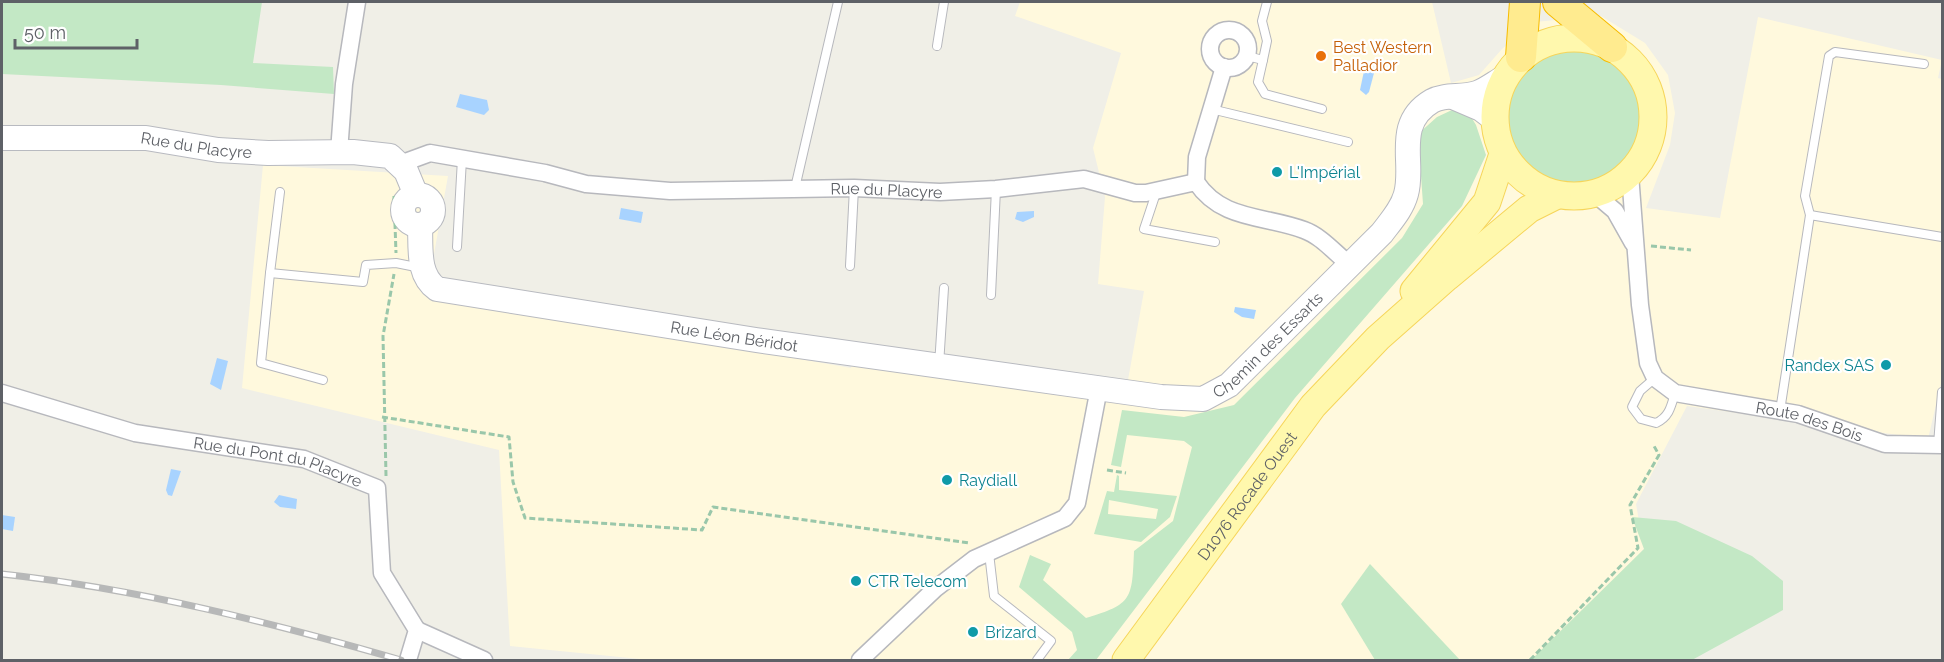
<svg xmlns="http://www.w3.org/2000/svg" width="1944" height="662" viewBox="0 0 1944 662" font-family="Raleway,sans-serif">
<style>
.commercial{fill:#fff9dd}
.green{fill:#c3e8c5;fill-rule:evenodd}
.water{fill:#a8d3ff}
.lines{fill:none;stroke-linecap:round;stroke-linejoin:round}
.lane-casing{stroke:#b7b8bd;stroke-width:10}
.street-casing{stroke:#b7b8bd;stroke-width:19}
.secondary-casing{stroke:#b8bac0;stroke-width:26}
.primary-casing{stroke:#f6d55a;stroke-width:29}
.highway-casing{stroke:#f7bc00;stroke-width:32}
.path{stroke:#9ac7aa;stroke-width:3;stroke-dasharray:6 3;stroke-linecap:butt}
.lane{stroke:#fff;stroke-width:8}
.street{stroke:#fff;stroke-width:16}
.secondary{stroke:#fff;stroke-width:24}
.primary{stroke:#fff8ad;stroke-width:27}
.highway{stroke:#ffeb8f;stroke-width:30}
.rail-casing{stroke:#b7b8b8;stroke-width:7}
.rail{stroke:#fff;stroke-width:4.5;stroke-dasharray:14;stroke-linecap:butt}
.food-dot{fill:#e8710a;stroke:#fff;stroke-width:2}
.culture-dot{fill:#0f9aa8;stroke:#fff;stroke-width:2}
.labels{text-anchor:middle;stroke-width:4.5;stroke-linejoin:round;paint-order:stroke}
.food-label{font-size:16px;fill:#c56008;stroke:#fff;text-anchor:start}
.street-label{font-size:16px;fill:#5e6167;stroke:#fff}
.culture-label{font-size:16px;fill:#0d838f;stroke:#fff;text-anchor:start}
</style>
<rect width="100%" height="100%" fill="#f0efe7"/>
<path class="commercial" d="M 1020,2 L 1432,2 L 1451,83 L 1479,75 L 1502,49 L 1534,22 L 1601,16 L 1645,43 L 1668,75 L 1675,113 L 1670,145 L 1646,208 L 1720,218 L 1758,17 L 1942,60 L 1938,78 L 1942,79 L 1942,379 L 1928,439 L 1687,406 L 1636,504 L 1644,549 L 1538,660 L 650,660 L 510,646 L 499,450 L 242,388 L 263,165 L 448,176 L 427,293 L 851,368 L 857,344 L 1128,380 L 1144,291 L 1098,284 L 1105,197 L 1093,148 L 1121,53 L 1015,16 Z"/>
<g class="green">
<path d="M 2,2 L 262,2 L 253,63 L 333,67 L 334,94 L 221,85 L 2,74 Z"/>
<circle cx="1575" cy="115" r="70"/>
<path d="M 1452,110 L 1468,112 L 1476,125 L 1486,155 L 1462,206 L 1295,398 L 1096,660 L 1068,660 L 1077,650 L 1072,632 L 1019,587 L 1030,555 L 1051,564 L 1043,580 L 1086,618 C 1133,604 1132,599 1134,551 L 1173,521 L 1192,447 L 1184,441 L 1127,435 L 1121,467 L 1111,465 L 1122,410 L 1184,417 L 1234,405 L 1402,238 L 1423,204 L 1418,134 L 1437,117 Z"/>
<path d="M 1117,475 L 1119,476 L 1119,490 L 1177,496 L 1170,517 L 1141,542 L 1094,534 L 1107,491 L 1114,492 ZM 1109,500 L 1158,509 L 1156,519 L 1108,514 Z"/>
<path d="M 1632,517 L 1676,521 L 1752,556 L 1783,581 L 1783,610 L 1692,660 L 1531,660 L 1644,549 Z"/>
<path d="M 1370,564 L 1460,660 L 1375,660 L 1341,604 Z"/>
</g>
<g class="water">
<path d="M 1364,71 L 1374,73 L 1369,92 L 1366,95 L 1360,90 Z"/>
<path d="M 460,94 L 487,100 L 489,110 L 484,115 L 456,107 Z"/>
<path d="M 621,208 L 643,212 L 641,223 L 619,219 Z"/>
<path d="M 1034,211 L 1034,217 L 1023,222 L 1015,219 L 1017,212 Z"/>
<path d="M 1235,307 L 1256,310 L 1254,319 L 1242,317 L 1234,312 Z"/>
<path d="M 217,358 L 228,361 L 221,390 L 210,384 Z"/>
<path d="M 171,469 L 181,471 L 172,496 L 168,495 L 166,490 Z"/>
<path d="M 279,495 L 297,499 L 296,509 L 280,507 L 274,502 Z"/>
<path d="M 2,515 L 15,517 L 13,531 L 2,529 Z"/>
</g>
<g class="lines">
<defs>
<g id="lane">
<path d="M 937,46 L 944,2"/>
<path d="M 1247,56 L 1263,60 L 1267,41 L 1262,21 L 1267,2"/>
<path d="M 1263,60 L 1258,82 L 1265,94 L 1322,109"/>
<path d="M 1211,109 L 1348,142"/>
<path d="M 795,188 L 838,2"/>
<path d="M 280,192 L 270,273 L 363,282 L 366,265 L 396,263 L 421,268"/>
<path d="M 1156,193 L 1144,229 L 1215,242"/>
<path d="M 1810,215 L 1805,196 L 1829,56 L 1835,52 L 1924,64"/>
<path d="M 457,247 L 462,159"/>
<path d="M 850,266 L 854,188"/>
<path d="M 270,273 L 261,363 L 323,380"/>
<path d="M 991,295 L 996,189"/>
<path d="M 939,365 L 944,288"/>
<path d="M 1655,378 L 1640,391 L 1632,407 L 1641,419 L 1656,423 C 1669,417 1671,407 1675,393"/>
<path d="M 1780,411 L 1810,215 L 1942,237"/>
<path d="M 1938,445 L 1942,392"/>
<path d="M 989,553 L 994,596 L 1051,641 L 1037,660"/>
</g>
<g id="street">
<circle cx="1229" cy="49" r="19"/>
<path d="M 339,152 L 344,84 L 357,2"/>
<path id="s1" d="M 400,164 L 430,153 L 545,173 L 586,184 L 670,191 L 854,188 L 940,192 L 996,189 L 1084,179 L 1135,193 L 1146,193 L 1196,182 C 1222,221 1264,215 1304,230 C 1321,236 1335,253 1349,264"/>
<path id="s2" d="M 1630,174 L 1640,305 L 1648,363 L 1655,378 L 1675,393 L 1798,414 L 1885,444 L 1942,445"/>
<path d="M 1196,182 L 1197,157 L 1224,67"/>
<path d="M 1595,194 L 1615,211 L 1633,243"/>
<path id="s3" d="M 2,393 L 135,433 L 304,459 L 377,488 L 382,573 L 417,630 L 408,660"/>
<path d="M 417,630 L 484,660"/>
<path d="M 860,660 L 935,589 L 974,559 L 1065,518 L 1077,503 L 1099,388"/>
</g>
<g id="secondary">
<path d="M 1453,97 L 1481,109 L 1494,119"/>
<path id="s4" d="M 2,138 L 146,138 L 218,150 L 268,153 L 353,152 L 390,156 L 406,171 L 416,195"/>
<circle cx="418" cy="210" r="15"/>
<path id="s5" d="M 420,226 C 421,248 417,275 437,289 L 756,340 L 1161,397 L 1203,399 L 1229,385 L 1382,233 C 1391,221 1402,209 1406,194 C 1415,163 1393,124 1432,101 C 1445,94 1462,98 1477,93 C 1486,90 1496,82 1505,77"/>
</g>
<g id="primary">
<circle cx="1574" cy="117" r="79"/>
<path d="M 1414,291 L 1487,202 L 1503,154"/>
<path id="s6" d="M 1126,660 L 1313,406 L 1378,338 L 1447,277 L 1529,209 L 1557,195"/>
</g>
<g id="highway">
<path d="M 1558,2 L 1612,47"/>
<path d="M 1521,57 L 1525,2"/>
</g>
</defs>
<use href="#lane" class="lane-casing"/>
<use href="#street" class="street-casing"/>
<use href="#secondary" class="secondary-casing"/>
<use href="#primary" class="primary-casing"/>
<use href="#highway" class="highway-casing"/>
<g class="path">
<path d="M 394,196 L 396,253"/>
<path d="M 1651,246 L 1691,250"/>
<path d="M 382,417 L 509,437 L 513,482 L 525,518 L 702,530 L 713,507 L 969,543"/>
<path d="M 1107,470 L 1126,473"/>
<path d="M 386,476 L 383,336 L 394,274"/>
<path d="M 1530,660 L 1638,548 L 1630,505 L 1659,455 L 1654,446"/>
</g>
<use href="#lane" class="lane"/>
<use href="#street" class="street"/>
<use href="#secondary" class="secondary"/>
<use href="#primary" class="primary"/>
<use href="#highway" class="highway"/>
<defs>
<path id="rail" d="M 2,574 C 139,589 269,622 401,660"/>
</defs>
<use href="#rail" class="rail-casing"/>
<use href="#rail" class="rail"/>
</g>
<circle class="food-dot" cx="1321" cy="56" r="6"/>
<g class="culture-dot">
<circle cx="1277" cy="172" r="6"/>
<circle cx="1886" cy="365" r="6"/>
<circle cx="947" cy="480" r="6"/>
<circle cx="856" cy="581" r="6"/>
<circle cx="973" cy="632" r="6"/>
</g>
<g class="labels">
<g class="food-label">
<text x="1333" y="53">Best Western<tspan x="1333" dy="18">Palladior</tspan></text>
</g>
<g class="street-label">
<text dy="6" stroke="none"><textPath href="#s4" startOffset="195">Rue du Placyre</textPath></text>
<text dy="6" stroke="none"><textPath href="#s1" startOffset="492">Rue du Placyre</textPath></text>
<text dy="6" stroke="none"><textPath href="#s5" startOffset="369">Rue Léon Béridot</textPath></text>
<text dy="6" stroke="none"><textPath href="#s5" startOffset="927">Chemin des Essarts</textPath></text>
<text dy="6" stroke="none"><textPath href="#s2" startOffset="369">Route des Bois</textPath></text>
<text dy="6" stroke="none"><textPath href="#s3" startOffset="285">Rue du Pont du Placyre</textPath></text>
<text dy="6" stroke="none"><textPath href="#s6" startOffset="204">D1076 Rocade Ouest</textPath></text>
</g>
<g class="culture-label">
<text x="1289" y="178">L'Impérial</text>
<text x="1874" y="371" text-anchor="end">Randex SAS</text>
<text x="959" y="486">Raydiall</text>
<text x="868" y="587">CTR Telecom</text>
<text x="985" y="638">Brizard</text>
</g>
</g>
<rect width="1944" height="662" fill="none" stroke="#5e6167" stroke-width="6"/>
<path d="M15 39v9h122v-9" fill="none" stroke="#5e6167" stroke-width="3"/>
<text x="24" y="39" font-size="18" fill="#5e6167" stroke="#ffffff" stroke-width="4.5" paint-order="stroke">50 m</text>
</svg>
